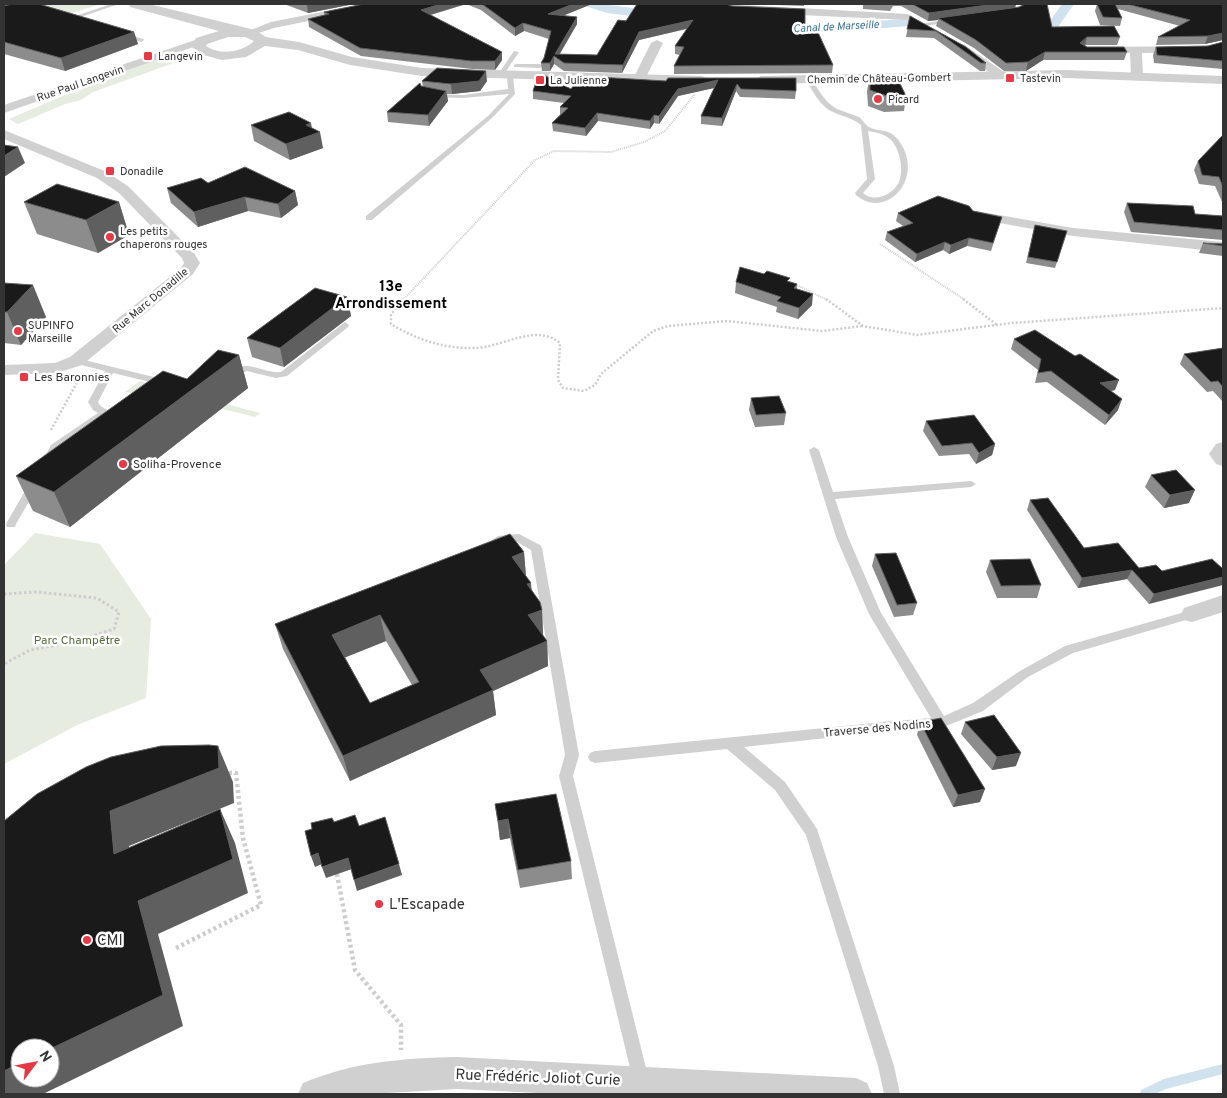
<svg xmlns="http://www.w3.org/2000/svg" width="1227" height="1098" viewBox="0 0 1227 1098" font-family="Overpass,sans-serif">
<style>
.green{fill:#e6ecdf}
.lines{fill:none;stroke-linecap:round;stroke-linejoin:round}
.stream{fill:#cfe2ee;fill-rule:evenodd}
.canal{fill:#cfe2ee;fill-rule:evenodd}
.path-far3{stroke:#cdcdcd;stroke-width:2;stroke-dasharray:1 1;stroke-linecap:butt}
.path-far2{stroke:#cdcdcd;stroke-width:2.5;stroke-dasharray:2 2;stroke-linecap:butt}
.path-far1{stroke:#cdcdcd;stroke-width:3;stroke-dasharray:2.5 2.5;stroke-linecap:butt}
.path{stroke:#cdcdcd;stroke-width:4.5;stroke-dasharray:3 3;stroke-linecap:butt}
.service{fill:#d0d0d0;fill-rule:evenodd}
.minor{fill:#d0d0d0;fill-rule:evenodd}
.tertiary{fill:#d0d0d0;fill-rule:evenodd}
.wall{fill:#8c8c8c;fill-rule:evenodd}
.shaded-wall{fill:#5f5f5f}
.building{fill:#1a1a1a;stroke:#5f5f5f;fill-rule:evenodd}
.poi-dot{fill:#e63946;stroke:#fff;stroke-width:2}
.labels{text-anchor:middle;stroke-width:5;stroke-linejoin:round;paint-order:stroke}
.far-water-label{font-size:11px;font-style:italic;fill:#3f7597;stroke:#fff}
.far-poi-label{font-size:11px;fill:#333;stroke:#fff;text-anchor:start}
.far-street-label{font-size:11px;fill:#333;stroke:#fff}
.poi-label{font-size:12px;fill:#333;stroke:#fff;text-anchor:start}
.park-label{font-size:12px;fill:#56703f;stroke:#fff}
.street-label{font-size:12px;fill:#333;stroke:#fff}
.far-district-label{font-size:15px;font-weight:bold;fill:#000;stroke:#fff}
.near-poi-label{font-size:15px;fill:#333;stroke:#fff;text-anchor:start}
.near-street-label{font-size:15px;fill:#333;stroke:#fff}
</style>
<rect width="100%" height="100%" fill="#fff"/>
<g class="green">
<path d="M 4,4 L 101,4 L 59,17 L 4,18 Z"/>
<path d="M 174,55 L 182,60 L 93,92 L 81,100 L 65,104 L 18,124 L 9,119 L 65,95 L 78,92 L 84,88 L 136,66 Z"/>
<path d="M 140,381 L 260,413 L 255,417 L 203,404 L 125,392 Z"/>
<path d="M 35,533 L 100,544 L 151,619 L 146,698 L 77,725 L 4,764 L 4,565 Z"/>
</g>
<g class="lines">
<path class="stream" d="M 1223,1064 L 1223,1074 L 1166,1089 L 1155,1094 L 1140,1094 L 1141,1090 L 1164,1079 Z"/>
<g class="canal">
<path d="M 583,4 L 601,4 L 664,12 L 670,16 L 664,20 L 607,13 L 585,6 Z"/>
<path d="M 1062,4 L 1074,4 L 1058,27 L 1020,35 L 1014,31 L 1016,28 L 1050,21 Z"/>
<path d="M 905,19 L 909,20 L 911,23 L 909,26 L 833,32 L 784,32 L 778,28 L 784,24 L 833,24 Z"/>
</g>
<g class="path-far3">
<path d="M 880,244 L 965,300"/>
<path d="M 797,285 L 827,300"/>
<path d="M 403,300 L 535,160 L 554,151 L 611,152 L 644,142 L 665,131 L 695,94"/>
</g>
<g class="path-far2">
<path d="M 404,299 L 391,314 L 391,324 C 417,340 445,349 475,348 C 504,347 535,323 560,343 L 558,380 L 563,388 L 584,391 L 595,385 L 601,374 L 653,331 L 668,326 L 727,321 L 822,331 L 863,326"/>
<path d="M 826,299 L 863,326 L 917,335 L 1012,323 L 1223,308"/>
<path d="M 963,299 L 997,325"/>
<path d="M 51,430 L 80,377"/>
</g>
<path class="path-far1" d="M 4,594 L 36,592 L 97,598 L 119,612 L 114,629 L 74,642 L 30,650 L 4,664"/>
<g class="path">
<path d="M 337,874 L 355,970 L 401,1025 L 401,1050"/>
<path d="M 176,948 L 261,905 L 243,838 L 236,773 L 227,773"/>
</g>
<g class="service">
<path d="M 111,4 L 119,4 L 75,19 L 77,22 L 67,19 Z"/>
<path d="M 951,19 L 953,22 L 923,26 L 920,24 Z"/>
<path d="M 121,32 L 143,39 L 144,40 L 141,42 L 119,35 L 118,34 Z"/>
<path d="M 514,51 L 519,52 L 502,77 L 498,77 L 497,76 Z"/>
<path d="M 516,64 L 540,64 L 543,66 L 540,68 L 514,67 L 514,65 Z"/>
<path d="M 510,74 L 513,76 L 515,94 L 492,118 L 372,220 L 366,220 L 366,216 L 488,116 L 509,94 L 463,98 L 432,97 L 430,96 L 430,94 L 463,95 L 508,89 L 507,76 Z"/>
<path d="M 806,78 L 810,78 C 819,89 824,102 837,109 C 844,112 852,114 859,117 C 863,120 866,126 869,127 C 880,133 889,127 899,141 C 926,178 886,221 856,195 L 855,193 L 867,179 L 861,125 C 852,117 839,116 829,110 C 818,103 812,89 805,79 ZM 868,131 C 876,132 884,134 890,139 C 900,148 904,170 899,182 C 893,195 874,203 863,193 L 875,179 Z"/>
<path d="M 345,322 L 349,325 L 348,327 L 287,376 L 276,378 L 247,371 L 229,379 L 224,376 C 246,355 260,374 281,372 Z"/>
<path d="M 76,358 L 170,381 L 172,383 L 167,386 L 113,373 L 98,402 C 101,409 109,409 114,415 L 112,417 L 105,417 L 59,449 L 51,464 L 43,464 L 42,462 L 51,445 L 98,413 L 93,410 L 88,402 L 105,371 L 73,363 L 73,359 Z"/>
<path d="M 814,447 L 819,450 L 833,492 L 971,481 L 976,484 L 971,487 L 835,499 L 848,537 L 881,613 L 944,716 L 973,703 L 1020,671 L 1065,646 L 1192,610 L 1196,611 L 1198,614 L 1196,617 L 1073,653 L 1028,677 L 983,711 L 941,728 L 883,732 L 744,747 L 785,782 L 817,829 L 894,1066 L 900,1094 L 884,1094 L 878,1066 L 806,835 L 775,790 L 727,749 L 595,763 L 590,761 L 588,757 L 590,753 L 595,751 L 883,722 L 931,718 L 869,614 L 836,537 L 809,450 Z"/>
<path d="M 34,481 L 39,484 L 16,524 L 15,527 L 7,527 L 6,524 L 29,484 Z"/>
<path d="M 519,534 L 540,545 L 542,548 L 579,755 L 573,776 L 649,1080 L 647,1086 L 641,1088 L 635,1086 L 633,1080 L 559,776 L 565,755 L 531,550 L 517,542 L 498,544 L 492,540 L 498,536 Z"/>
</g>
<g class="minor">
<path d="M 362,4 L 382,4 L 377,7 L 274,28 L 249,36 L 243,33 L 271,22 Z"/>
<path d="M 723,4 L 908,14 L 913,17 L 908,20 L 732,12 L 724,9 Z"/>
<path d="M 201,38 L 207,41 L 205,43 L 4,113 L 4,105 Z"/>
<path d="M 657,40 L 663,43 L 645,79 L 639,83 L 635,82 L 633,79 L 651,43 Z"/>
<path d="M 1223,42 L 1223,48 L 1205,52 L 1142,53 L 1143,75 L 1137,79 L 1131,75 L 1130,53 L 1098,53 L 1092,50 L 1098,47 L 1205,46 Z"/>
<path d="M 963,44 L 1004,72 L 1004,78 L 996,78 L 959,49 L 959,45 Z"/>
<path d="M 4,130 L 107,172 L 129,187 L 194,253 L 200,263 L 193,274 L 82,365 L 57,373 L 4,375 L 4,365 L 55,363 L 70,357 L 181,268 L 184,263 L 182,258 L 119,193 L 97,178 L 4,139 Z"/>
<path d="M 976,211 L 1073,228 L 1223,242 L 1223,252 L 1073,236 L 971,218 L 969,215 L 971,212 Z"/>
<path d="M 1223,442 L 1223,466 L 1216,464 L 1209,454 L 1216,444 Z"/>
<path d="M 1223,595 L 1223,612 L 1192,622 L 1184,620 L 1181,614 L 1184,608 Z"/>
<path d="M 457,1057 L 856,1078 L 867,1083 L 872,1094 L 559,1094 L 457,1089 L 369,1094 L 298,1094 L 303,1083 C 353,1062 403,1058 457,1057 Z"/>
</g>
<g class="tertiary">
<path d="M 129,4 L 149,4 L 255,30 L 266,37 L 299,42 L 352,57 L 422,68 L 702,76 L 709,80 L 702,84 L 422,76 L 350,65 L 298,50 L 265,46 L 246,57 L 222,60 L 200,54 L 192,47 L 196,38 L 219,31 L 130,7 ZM 228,37 L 245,37 L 254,41 C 243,52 220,56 206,46 L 207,44 Z"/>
<path d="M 1066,70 L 1223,76 L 1223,84 L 1066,78 L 761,84 L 754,80 L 761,76 Z"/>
</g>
</g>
<g class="wall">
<path d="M 284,4 L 354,4 L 308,13 Z"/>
<path d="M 364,4 L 592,4 L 563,15 L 577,24 L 560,54 L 597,55 L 618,20 L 805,28 L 833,65 L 832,73 L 674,74 L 674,66 L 680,55 L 675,54 L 675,46 L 687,29 L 639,40 L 622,73 L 564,71 L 554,64 L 550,71 L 542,71 L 541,63 L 544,58 L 549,39 L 524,31 L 515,36 L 481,10 L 466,4 L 431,15 L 502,60 L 495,70 L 472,69 L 361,56 L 309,27 L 308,19 L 324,15 L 324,12 Z"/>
<path d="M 744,4 L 804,4 L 804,6 Z"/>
<path d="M 863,4 L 1016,4 L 1015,8 L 1052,27 L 1120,37 L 1117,45 L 1085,45 L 1087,47 L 1127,52 L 1124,60 L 1043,60 L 1026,71 L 1004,71 L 974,48 L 936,26 L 938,20 L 928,21 L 901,6 L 893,6 L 890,11 L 863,9 Z"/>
<path d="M 1097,4 L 1223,4 L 1223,69 L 1154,63 L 1153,55 L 1156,47 L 1208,46 L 1223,42 L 1223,40 L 1205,44 L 1156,45 L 1158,37 L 1180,26 L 1118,9 L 1122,18 L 1120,26 L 1100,25 L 1095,11 Z"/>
<path d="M 4,6 L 134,32 L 138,44 L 65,71 L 4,54 Z"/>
<path d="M 910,16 L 966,47 L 986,63 L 985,71 L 980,71 L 934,38 L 906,37 Z"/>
<path d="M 870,76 L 906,96 L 904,111 L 884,112 L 868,106 L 867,91 Z"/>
<path d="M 796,78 L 796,91 L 795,99 L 740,97 L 736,91 L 722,126 L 701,124 L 701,116 L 714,88 L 678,96 L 659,124 L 654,123 L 650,129 L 598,121 L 586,136 L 553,131 L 552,123 L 560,115 L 560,107 L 564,103 L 533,99 L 533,91 L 571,89 L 666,81 Z"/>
<path d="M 422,81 L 487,81 L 480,91 L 452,94 L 447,94 L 448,101 L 429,126 L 388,122 L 387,112 L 421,86 L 423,87 Z"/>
<path d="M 251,125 L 312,128 L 323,148 L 290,160 L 254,141 Z"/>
<path d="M 1223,135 L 1223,204 L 1215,186 L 1199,184 L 1194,170 L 1198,161 Z"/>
<path d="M 208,183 L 295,191 L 298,205 L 281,218 L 248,211 L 198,227 L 171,203 L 167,188 Z"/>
<path d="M 24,202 L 119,202 L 129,235 L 98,253 L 37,234 Z"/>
<path d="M 1127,203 L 1195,214 L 1223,216 L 1223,241 L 1223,240 L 1131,232 L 1124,212 Z"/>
<path d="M 973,211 L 1002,217 L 991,251 L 967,246 L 949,254 L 943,250 L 915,262 L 885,240 L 887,232 L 903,226 L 896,221 L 898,213 Z"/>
<path d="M 1035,225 L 1067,231 L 1055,268 L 1026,263 Z"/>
<path d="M 1203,243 L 1223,244 L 1223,256 L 1199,253 Z"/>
<path d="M 736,282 L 790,282 L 797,284 L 797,289 L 812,305 L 798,319 L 776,312 L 777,307 L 735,293 Z"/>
<path d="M 4,283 L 46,317 L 21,345 L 4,343 Z"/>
<path d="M 347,297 L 351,316 L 284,367 L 252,357 L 247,338 Z"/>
<path d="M 1014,339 L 1115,390 L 1111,391 L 1118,410 L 1105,425 L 1047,382 L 1035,383 L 1038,370 L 1011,349 Z"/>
<path d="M 1223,348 L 1223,402 L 1213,391 L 1207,392 L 1180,364 L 1184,354 Z"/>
<path d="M 239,355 L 248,388 L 70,527 L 33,511 L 16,476 L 187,379 Z"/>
<path d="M 751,398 L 786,413 L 784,425 L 755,427 L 749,410 Z"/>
<path d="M 926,421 L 995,444 L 992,455 L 976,464 L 969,454 L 939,456 L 923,431 Z"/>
<path d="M 1151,475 L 1189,503 L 1164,508 L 1145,487 Z"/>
<path d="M 1030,500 L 1084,548 L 1139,568 L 1162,571 L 1212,559 L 1149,604 L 1127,579 L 1078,588 L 1027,510 Z"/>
<path d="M 524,552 L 526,576 L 532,590 L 542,610 L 543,635 L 547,641 L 548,666 L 493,691 L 496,715 L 350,781 L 283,649 L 275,624 ZM 386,641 L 412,685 L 370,703 L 345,657 Z"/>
<path d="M 875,554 L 917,603 L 913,615 L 894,617 L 872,566 Z"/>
<path d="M 990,560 L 1041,585 L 1037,598 L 997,598 L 986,572 Z"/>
<path d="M 920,722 L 980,802 L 953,807 L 917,735 Z"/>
<path d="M 965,722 L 1016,766 L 992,770 L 961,734 Z"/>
<path d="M 495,804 L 571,861 L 572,879 L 520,888 L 510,838 L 500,840 Z"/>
</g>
<g class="shaded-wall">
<path d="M 313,4 L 354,4 L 308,13 L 307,5 Z"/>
<path d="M 441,4 L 466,4 L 422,17 L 421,10 Z"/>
<path d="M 573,4 L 592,4 L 548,22 L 548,14 Z"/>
<path d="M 995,4 L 1016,4 L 1015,8 L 938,18 L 938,20 L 928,21 L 929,13 Z"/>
<path d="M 577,17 L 577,24 L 557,58 L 555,54 Z"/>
<path d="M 693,20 L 693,27 L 639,40 L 622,73 L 623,65 L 639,32 Z"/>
<path d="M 523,23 L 524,31 L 515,36 L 515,28 Z"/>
<path d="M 134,32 L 138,44 L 65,71 L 61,58 Z"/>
<path d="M 1223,33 L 1223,40 L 1205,44 L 1208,36 Z"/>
<path d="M 1087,37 L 1085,45 L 1080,43 Z"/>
<path d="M 502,52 L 502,60 L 495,70 L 495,61 Z"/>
<path d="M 1045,52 L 1043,60 L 1026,71 L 1028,62 Z"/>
<path d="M 554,56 L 554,64 L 550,71 L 550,63 Z"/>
<path d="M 486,71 L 487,81 L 480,91 L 452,94 L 451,84 Z"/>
<path d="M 718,80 L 718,87 L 678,96 L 659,124 L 659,116 L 678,89 Z"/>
<path d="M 737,84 L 736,91 L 722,126 L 722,118 Z"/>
<path d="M 446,91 L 448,101 L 429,126 L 428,115 Z"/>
<path d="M 597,113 L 598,121 L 586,136 L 585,128 Z"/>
<path d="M 654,115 L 654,123 L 650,129 L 650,121 Z"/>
<path d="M 311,123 L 313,134 L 320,132 L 323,148 L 290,160 L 286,144 L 306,125 Z"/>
<path d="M 18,147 L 25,163 L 4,177 L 4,156 Z"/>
<path d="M 295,191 L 298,205 L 281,218 L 278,204 Z"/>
<path d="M 245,197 L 248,211 L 198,227 L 194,212 Z"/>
<path d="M 119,202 L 129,235 L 98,253 L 86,220 Z"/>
<path d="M 969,238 L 967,246 L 949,254 L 951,245 Z"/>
<path d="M 945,242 L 943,250 L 915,262 L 917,254 Z"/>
<path d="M 33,285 L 46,317 L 21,345 L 7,312 Z"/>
<path d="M 813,294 L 812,305 L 798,319 L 799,308 Z"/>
<path d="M 347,297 L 351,316 L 284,367 L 280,348 Z"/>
<path d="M 239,355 L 248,388 L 70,527 L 54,492 Z"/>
<path d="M 1119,380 L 1115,390 L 1096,394 L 1100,383 Z"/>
<path d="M 1122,399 L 1118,410 L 1105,425 L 1109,415 Z"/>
<path d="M 995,444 L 992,455 L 976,464 L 979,453 Z"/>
<path d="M 1195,490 L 1189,503 L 1164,508 L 1170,495 Z"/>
<path d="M 524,552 L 526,578 L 512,557 Z"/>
<path d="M 1132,570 L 1127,579 L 1078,588 L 1082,578 Z"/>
<path d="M 1223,577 L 1223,585 L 1149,604 L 1154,594 Z"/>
<path d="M 531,583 L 533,608 L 527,584 Z"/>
<path d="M 542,610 L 543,635 L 530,641 L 528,615 Z"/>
<path d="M 380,615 L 386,641 L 339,660 L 332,635 Z"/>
<path d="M 547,641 L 548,666 L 493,691 L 496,715 L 350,781 L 343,756 L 480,670 Z"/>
<path d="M 218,746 L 233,782 L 234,803 L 129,846 L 134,887 L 114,854 L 110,811 Z"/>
<path d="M 1021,753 L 1016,766 L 992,770 L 997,757 Z"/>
<path d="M 985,789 L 980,802 L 953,807 L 958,795 Z"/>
<path d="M 220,809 L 235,843 L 248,893 L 158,934 L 183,1026 L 43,1094 L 4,1094 L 4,1071 L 20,1063 L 20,1078 L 50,1078 L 50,1049 L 138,901 Z"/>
<path d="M 508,819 L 510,838 L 500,840 L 498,821 Z"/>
<path d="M 318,853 L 322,864 L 315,867 L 311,856 Z"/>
<path d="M 348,858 L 352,869 L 326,878 L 322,867 Z"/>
<path d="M 399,864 L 402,875 L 357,891 L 354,880 Z"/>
</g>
<g class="building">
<path d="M 12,4 L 39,4 L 134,32 L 61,58 L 4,42 L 4,6 Z"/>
<path d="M 364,4 L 441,4 L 421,10 L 502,52 L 495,61 L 471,61 L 360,48 L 308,19 L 329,14 L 324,12 Z"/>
<path d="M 482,4 L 573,4 L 548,14 L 577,17 L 555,54 L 597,55 L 618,20 L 626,21 L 637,4 L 726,4 L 732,6 L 805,9 L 805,28 L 816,28 L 833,65 L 674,66 L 684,47 L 675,46 L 693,20 L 639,32 L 623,65 L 564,63 L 554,56 L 550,63 L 541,63 L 544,58 L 551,31 L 523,23 L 515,28 Z"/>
<path d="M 912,4 L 995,4 L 929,13 Z"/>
<path d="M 1025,4 L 1047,4 L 1052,27 L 1114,26 L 1120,37 L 1087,37 L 1080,43 L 1087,47 L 1124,47 L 1127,52 L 1045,52 L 1028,62 L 1006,63 L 976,40 L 938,18 L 1019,7 Z"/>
<path d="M 1097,4 L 1115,4 L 1122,18 L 1103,17 Z"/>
<path d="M 1127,4 L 1223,4 L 1223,33 L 1208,36 L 1158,37 L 1190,20 Z"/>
<path d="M 910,16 L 966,47 L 986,63 L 981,63 L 936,31 L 907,29 Z"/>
<path d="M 1223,42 L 1223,61 L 1157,55 L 1156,47 L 1208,46 Z"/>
<path d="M 437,68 L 486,71 L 479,81 L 451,84 L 422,81 Z"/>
<path d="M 538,75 L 544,75 L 571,89 L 580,76 L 666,81 L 668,78 L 796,78 L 796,91 L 741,89 L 737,84 L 722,118 L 701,116 L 718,80 L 678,89 L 659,116 L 654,115 L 650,121 L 597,113 L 585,128 L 552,123 L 568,108 L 560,107 L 571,96 L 533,91 Z"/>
<path d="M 896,75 L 906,96 L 887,96 L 870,90 L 870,76 Z"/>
<path d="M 420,83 L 421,86 L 446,91 L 428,115 L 387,112 Z"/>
<path d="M 289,112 L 311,123 L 306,125 L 320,132 L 286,144 L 251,125 Z"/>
<path d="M 1223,135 L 1223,187 L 1219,177 L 1202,175 L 1198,161 Z"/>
<path d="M 4,145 L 18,147 L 4,156 Z"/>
<path d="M 245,167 L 295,191 L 278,204 L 245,197 L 194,212 L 167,188 L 201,178 L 208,183 Z"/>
<path d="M 57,184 L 119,202 L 86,220 L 24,202 Z"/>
<path d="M 938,196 L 969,206 L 973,211 L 1002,217 L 993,243 L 969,238 L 951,245 L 945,242 L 917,254 L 887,232 L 913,223 L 898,213 Z"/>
<path d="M 1127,203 L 1193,206 L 1195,214 L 1223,216 L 1223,230 L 1134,222 Z"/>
<path d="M 1035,225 L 1067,231 L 1057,262 L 1028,257 Z"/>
<path d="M 1203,243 L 1223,244 L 1223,246 Z"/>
<path d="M 740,267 L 764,274 L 767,271 L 790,278 L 787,281 L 797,284 L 794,288 L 813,294 L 799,308 L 777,301 L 781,297 L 736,282 Z"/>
<path d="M 4,283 L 33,285 L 7,312 L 4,312 Z"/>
<path d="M 315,288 L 347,297 L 280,348 L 247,338 Z"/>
<path d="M 1035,330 L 1075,356 L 1080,354 L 1119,380 L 1100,383 L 1122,399 L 1109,415 L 1051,371 L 1038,373 L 1041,359 L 1014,339 Z"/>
<path d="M 1223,348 L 1223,387 L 1218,381 L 1211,382 L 1184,354 Z"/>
<path d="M 218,350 L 239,355 L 54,492 L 16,476 L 163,371 L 187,379 Z"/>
<path d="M 779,396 L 786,413 L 756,415 L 751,398 Z"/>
<path d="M 974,415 L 995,444 L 979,453 L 972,443 L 942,446 L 926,421 Z"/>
<path d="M 1176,470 L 1195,490 L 1170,495 L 1151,475 Z"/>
<path d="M 1048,498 L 1084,548 L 1118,543 L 1139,568 L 1156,565 L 1162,571 L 1212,559 L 1223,569 L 1223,577 L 1154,594 L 1132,570 L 1082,578 L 1030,500 Z"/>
<path d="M 510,534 L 524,552 L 512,557 L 531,583 L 527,584 L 540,602 L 542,610 L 528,615 L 547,641 L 480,670 L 493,690 L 343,756 L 275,624 ZM 380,615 L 419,682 L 370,703 L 332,635 Z"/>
<path d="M 896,553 L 917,603 L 897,605 L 875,554 Z"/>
<path d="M 1030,559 L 1041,585 L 1001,586 L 990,560 Z"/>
<path d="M 994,715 L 1021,753 L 997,757 L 965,722 Z"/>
<path d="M 941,718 L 985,789 L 958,795 L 920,722 Z"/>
<path d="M 209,745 L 218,746 L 219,768 L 110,811 L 114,854 L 220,809 L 233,859 L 138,901 L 163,995 L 50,1049 L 50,1048 L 20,1048 L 20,1063 L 4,1071 L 4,821 L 37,794 L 86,767 L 111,757 L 161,746 Z"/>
<path d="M 556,794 L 571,861 L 518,870 L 508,819 L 498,821 L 495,804 Z"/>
<path d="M 355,815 L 359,826 L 385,817 L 399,864 L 354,880 L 348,858 L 322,867 L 318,853 L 311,856 L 305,831 L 312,829 L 311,823 L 332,818 L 334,822 Z"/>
</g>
<g class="poi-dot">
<rect x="143" y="51" width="10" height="10" rx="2.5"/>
<rect x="1005" y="73" width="10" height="10" rx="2.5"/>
<rect x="535" y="75" width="10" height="10" rx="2.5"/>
<circle cx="878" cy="99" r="5"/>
<rect x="105" y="166" width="10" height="10" rx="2.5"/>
<circle cx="110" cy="237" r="5"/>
<circle cx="18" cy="331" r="5"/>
<rect x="19" y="372" width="10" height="10" rx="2.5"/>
<circle cx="123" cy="464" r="5"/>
<circle cx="379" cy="904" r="5"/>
<circle cx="87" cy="940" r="5"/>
</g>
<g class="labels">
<g class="far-water-label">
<text transform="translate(836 26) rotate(-3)" y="4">Canal de Marseille</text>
</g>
<g class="far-poi-label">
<text x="158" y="60">Langevin</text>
<text x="1020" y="82">Tastevin</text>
<text x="550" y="84">La Julienne</text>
<text x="888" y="103">Picard</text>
<text x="120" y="175">Donadile</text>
<text x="120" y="235">Les petits<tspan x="120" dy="13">chaperons rouges</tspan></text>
<text x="28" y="329">SUPINFO<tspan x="28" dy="13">Marseille</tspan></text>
</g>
<g class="far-street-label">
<text transform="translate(879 78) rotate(-1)" y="4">Chemin de Château-Gombert</text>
<text transform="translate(80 83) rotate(-19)" y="4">Rue Paul Langevin</text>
<text transform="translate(150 300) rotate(-40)" y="4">Rue Marc Donadille</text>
</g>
<g class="poi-label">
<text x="34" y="381">Les Baronnies</text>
<text x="133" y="468">Soliha-Provence</text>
</g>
<g class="park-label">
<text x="77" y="644">Parc Champêtre</text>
</g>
<g class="street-label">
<text transform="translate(877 728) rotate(-5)" y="4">Traverse des Nodins</text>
</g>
<g class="far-district-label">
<text x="391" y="291">13e<tspan x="391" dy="17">Arrondissement</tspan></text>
</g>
<g class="near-poi-label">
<text x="389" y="909">L'Escapade</text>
<text x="97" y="945">CMI</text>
</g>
<g class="near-street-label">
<text transform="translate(538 1077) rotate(2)" y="5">Rue Frédéric Joliot Curie</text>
</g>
</g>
<rect width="1227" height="1098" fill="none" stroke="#333333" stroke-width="10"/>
<g transform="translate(35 1063) rotate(58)"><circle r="24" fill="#ffffff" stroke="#adadad"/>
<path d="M0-4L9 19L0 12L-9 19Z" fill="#e63946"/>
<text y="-8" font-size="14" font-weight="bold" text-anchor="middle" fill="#333333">N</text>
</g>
</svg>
